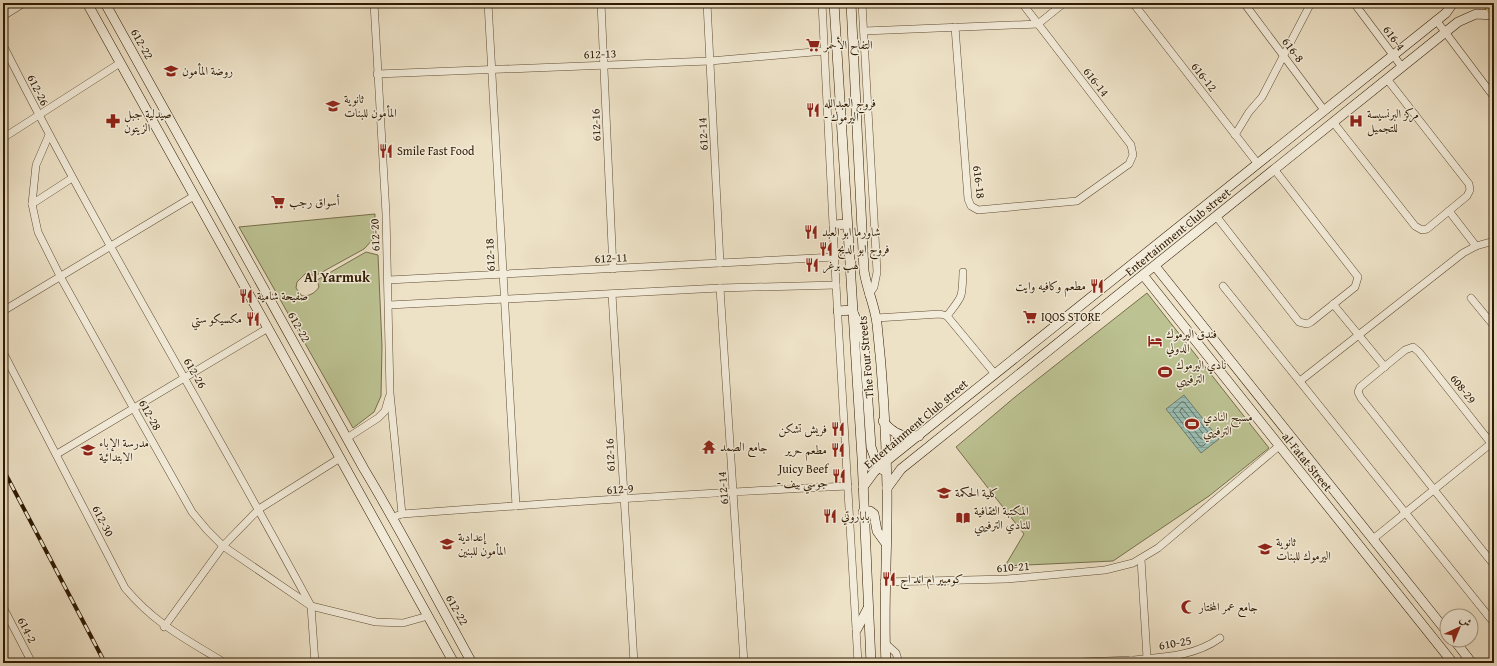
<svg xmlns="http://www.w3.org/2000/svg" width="1497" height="666" viewBox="0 0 1497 666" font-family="'Gentium Book Plus',Amiri,serif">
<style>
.green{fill:#bcc292;stroke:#766e4a}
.water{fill:url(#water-rules);stroke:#6f7c6d}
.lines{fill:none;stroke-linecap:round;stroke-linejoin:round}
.shore{stroke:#646c5c;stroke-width:1}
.street-casing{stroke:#5e4c33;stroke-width:8}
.secondary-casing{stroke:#2f1a02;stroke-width:10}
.primary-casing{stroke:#2f1a02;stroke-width:12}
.street{stroke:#f3ecda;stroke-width:7}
.secondary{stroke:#f3ecda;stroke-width:9}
.primary{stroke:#e6c083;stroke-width:11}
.rail-casing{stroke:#2f1a02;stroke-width:4}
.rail{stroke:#f3ecda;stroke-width:2.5;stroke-dasharray:8;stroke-linecap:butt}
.labels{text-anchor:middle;stroke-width:3;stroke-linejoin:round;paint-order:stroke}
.street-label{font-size:12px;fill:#2f1a02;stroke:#f3ecda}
.poi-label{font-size:12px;fill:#2f1a02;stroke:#f3ecda;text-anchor:start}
.quarter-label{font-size:14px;font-weight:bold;fill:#2f1a02;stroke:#f3ecda}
</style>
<defs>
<pattern id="water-rules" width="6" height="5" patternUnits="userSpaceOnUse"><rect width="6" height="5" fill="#99beb5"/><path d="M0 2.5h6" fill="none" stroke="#84a39a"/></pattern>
</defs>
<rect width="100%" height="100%" fill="#ede1c6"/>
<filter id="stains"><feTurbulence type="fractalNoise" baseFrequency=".005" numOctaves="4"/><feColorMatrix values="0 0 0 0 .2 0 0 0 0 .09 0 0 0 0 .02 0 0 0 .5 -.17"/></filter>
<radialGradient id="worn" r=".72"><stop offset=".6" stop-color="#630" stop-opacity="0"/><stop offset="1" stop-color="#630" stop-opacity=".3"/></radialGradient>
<g class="green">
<path d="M 375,214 L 374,238 L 364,249 L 315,276 L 306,273 L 297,282 L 296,288 L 302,296 C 310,296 315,293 319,287 L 317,280 L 366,252 L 378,255 L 382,346 L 381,396 L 374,412 L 353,428 L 239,227 Z"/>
<path d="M 1147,293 L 1269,448 L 1209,496 L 1113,561 L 1005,566 L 1024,534 L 956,447 L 1015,397 Z"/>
</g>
<path class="water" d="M 1184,395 L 1219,439 L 1201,453 L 1166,409 Z"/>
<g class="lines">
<g class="shore">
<path d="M 1182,402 L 1184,402 L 1212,437 L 1203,446 L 1200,446 L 1173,411 Z"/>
<path d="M 1182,408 L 1205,436 L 1204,439 L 1201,439 L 1180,412 Z"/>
</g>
<defs>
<g id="street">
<path d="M 374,3 L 386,214 L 390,393 L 402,514"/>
<path d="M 488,3 L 516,506"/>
<path d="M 601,3 L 613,269"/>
<path d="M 707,3 L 720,263"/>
<path d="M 822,3 L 836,285 L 858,663"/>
<path d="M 862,3 L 877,272 L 874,287 L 869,295"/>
<path d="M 1133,3 L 1258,164"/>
<path d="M 1244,3 L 1324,110"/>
<path d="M 1354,3 L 1402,67"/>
<path d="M 3,16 L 24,3"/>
<path d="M 1436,20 L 1494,97"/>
<path d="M 955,27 L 968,199 L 971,206 L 978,210 L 1077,201 L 1129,164 L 1133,155 L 1131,145 L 1022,3"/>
<path d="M 864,31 L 1038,24 L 1064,3"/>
<path d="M 3,45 C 99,235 210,418 311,606 L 376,622 L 403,623 L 428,616"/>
<path d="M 377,74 L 710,61 L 825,51"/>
<path d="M 1333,122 L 1415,226 L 1422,230 L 1427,229 L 1467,196 L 1470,190 L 1469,184 L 1387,79"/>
<path d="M 49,135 L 36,165 L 32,204 L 38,232 L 61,278 L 134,409 L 192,512 L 207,530 L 223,546 L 311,606 L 315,663"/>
<path d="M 1235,135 L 1249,112 L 1262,97 L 1311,3"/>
<path d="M 3,138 L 120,63"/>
<path d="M 32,204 L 72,178"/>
<path d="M 1449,211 L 1476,246"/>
<path d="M 1216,216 L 1299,322 L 1307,324 L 1311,322 L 1355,287 L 1358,277 L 1274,169"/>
<path d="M 388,280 L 835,257"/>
<path d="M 1223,286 L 1494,623"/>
<path d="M 720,288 L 744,663"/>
<path d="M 612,294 L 634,663"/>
<path d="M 1471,298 L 1494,326"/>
<path d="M 1333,304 L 1385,367"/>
<path d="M 389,305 L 720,288 L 836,285"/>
<path d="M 3,311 L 194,196"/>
<path d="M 947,316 C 963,295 962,299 963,272"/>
<path d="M 876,318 L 940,314 L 947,316 L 995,374"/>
<path d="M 3,352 L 125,588 C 155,624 186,639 225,663"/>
<path d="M 1300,381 L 1463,253 L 1476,246 L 1494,241"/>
<path d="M 347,438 L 378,418 L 385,411 L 389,397"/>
<path d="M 1494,447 L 1419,352 L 1413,347 L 1405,350 L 1360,387 L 1358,392 L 1361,398 L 1494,565"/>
<path d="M 57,454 L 268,328"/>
<path d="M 393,517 L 402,514 C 551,503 700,493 848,486"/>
<path d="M 1373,539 L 1494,441"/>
<path d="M 1141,559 L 1147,658"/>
<path d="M 884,582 L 1007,579 L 1105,570 L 1133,563 L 1158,548 L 1279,446"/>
<path d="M 3,607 L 32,663"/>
<path d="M 164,627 L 223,546 L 259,509 L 340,458"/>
<path d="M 885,643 L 896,653 L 899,663"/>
<path d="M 1131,660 C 1162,657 1194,657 1220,638"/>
<path d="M 1056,663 L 1131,660 L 1131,663"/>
</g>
<g id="secondary">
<path d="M 87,3 L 454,663"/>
<path d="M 105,3 L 364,469 C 402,532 436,598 472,663"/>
<path d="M 834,3 L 862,458 L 871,663"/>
<path d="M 851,3 L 864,271 C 867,290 875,306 877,324 C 883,378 886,433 887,487 C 888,546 883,604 886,663"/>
<path d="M 834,225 L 847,224"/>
<path d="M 1155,266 L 1447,632"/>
<path d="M 1143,275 L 1453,663"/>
<path d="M 838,311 L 852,310 L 859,326 L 864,342 L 871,447 L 876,461 L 883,470"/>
<path d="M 883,421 C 892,433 904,439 919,436"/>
<path d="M 863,487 L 874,472 L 885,462 L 1446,13 L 1453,3"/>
<path d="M 887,488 L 901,469 L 1458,22 L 1476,14 L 1494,15"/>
<path d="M 863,512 L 870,511 L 874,514 L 877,531 L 885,542"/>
<path d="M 857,629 L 868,608"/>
<path d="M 1454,640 L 1472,663"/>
</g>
<path id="primary" d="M 1488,3 L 1494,11"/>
</defs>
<use href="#street" class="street-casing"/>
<use href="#secondary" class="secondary-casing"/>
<use href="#primary" class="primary-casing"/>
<use href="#street" class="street"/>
<use href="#secondary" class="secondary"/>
<use href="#primary" class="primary"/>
<defs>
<path id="rail" d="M 3,469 L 105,663"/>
</defs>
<use href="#rail" class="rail-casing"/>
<use href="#rail" class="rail"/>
</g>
<defs>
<symbol id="supermarket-bare" viewBox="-9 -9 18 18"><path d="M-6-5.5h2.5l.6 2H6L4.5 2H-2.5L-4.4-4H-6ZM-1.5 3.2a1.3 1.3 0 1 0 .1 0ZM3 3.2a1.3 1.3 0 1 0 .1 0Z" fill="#8f2418" stroke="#f3ecda" stroke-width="2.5" paint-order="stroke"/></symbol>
<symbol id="school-bare" viewBox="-9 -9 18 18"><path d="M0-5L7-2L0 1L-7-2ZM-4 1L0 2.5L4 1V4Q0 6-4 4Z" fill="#8f2418" stroke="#f3ecda" stroke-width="2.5" paint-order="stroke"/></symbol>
<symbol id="restaurant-bare" viewBox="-9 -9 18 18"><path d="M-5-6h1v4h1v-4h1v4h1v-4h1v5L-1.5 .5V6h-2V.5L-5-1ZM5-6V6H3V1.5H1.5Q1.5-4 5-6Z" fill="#8f2418" stroke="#f3ecda" stroke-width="2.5" paint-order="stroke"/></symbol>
<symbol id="pharmacy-bare" viewBox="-9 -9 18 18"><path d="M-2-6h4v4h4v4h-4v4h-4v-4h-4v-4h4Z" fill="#8f2418" stroke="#f3ecda" stroke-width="2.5" paint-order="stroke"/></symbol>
<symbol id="hospital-bare" viewBox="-9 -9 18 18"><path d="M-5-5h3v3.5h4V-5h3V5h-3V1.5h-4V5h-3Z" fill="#8f2418" stroke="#f3ecda" stroke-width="2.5" paint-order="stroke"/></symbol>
<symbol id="hotel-bare" viewBox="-9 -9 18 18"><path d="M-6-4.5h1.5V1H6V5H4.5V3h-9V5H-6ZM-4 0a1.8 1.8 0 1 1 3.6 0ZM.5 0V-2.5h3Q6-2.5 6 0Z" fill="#8f2418" stroke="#f3ecda" stroke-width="2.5" paint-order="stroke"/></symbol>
<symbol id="stadium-bare" viewBox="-9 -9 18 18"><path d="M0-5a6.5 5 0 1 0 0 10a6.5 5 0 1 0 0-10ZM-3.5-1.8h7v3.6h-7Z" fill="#8f2418" stroke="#f3ecda" stroke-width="2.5" paint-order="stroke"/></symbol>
<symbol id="temple-bare" viewBox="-9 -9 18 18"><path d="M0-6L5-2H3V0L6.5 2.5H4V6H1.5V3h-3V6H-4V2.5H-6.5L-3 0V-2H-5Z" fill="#8f2418" stroke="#f3ecda" stroke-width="2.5" paint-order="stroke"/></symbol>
<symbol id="university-bare" viewBox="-9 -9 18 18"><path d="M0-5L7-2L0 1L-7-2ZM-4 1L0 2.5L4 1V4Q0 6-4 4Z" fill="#8f2418" stroke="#f3ecda" stroke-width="2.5" paint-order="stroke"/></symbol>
<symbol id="library-bare" viewBox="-9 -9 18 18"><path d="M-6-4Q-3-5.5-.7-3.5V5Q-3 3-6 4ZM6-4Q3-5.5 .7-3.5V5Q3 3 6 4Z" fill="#8f2418" stroke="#f3ecda" stroke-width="2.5" paint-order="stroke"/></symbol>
<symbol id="mosque-bare" viewBox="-9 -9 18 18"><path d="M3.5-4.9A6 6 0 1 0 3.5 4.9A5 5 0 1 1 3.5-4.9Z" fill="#8f2418" stroke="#f3ecda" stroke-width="2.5" paint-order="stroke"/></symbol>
</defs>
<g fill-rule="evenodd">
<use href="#supermarket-bare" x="803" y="35" width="20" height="20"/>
<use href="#school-bare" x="161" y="61" width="20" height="20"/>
<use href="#school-bare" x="323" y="96" width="20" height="20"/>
<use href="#restaurant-bare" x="803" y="100" width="20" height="20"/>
<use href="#pharmacy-bare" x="103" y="111" width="20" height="20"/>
<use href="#hospital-bare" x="1346" y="111" width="20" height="20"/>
<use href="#restaurant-bare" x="376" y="141" width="20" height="20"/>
<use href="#supermarket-bare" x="268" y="192" width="20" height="20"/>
<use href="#restaurant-bare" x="801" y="222" width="20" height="20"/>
<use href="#restaurant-bare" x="816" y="239" width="20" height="20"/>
<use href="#restaurant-bare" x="802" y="255" width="20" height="20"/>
<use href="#restaurant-bare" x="1087" y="276" width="20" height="20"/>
<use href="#restaurant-bare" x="236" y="286" width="20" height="20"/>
<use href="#supermarket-bare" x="1020" y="307" width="20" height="20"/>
<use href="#restaurant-bare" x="243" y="309" width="20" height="20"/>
<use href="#hotel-bare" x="1145" y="331" width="20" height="20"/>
<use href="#stadium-bare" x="1155" y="362" width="20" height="20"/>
<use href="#stadium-bare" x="1182" y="414" width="20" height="20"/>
<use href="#restaurant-bare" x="828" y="419" width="20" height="20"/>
<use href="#temple-bare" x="699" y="437" width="20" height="20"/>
<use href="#school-bare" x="78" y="440" width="20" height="20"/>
<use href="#restaurant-bare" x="828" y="440" width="20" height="20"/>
<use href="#restaurant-bare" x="829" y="466" width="20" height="20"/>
<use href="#university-bare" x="934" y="483" width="20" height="20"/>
<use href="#restaurant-bare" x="820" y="506" width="20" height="20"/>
<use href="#library-bare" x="953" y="508" width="20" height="20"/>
<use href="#school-bare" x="437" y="534" width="20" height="20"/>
<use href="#school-bare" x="1255" y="539" width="20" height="20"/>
<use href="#restaurant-bare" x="879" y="569" width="20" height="20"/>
<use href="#mosque-bare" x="1178" y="597" width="20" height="20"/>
</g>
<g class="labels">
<g class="street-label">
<text transform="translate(1394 38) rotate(53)" y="4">616-4</text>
<text transform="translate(142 44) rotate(61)" y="4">612-22</text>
<text transform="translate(1293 50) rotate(53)" y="4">616-8</text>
<text transform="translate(600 54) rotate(-2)" y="4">612-13</text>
<text transform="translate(1204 77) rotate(52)" y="4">616-12</text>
<text transform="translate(1096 82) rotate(52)" y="4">616-14</text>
<text transform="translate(38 90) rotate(63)" y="4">612-26</text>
<text transform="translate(596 125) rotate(-92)" y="4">612-16</text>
<text transform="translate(703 134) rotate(-93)" y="4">612-14</text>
<text transform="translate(979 182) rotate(83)" y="4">616-18</text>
<text transform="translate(1178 232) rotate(-39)" y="4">Entertainment Club street</text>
<text transform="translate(375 235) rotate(-92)" y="4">612-20</text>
<text transform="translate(490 255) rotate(-93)" y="4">612-18</text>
<text transform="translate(611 258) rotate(-3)" y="4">612-11</text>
<text transform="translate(299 327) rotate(61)" y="4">612-22</text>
<text transform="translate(866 357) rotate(-95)" y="4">The Four Streets</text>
<text transform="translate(195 373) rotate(60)" y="4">612-26</text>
<text transform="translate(1463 389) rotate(52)" y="4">608-29</text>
<text transform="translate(150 415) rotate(61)" y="4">612-28</text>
<text transform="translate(916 424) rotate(-40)" y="4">Entertainment Club street</text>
<text transform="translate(610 455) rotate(-93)" y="4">612-16</text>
<text transform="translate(1307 462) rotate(51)" y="4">al-Fatat Street</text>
<text transform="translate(723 488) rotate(-94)" y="4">612-14</text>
<text transform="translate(620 489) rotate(-4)" y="4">612-9</text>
<text transform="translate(103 521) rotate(63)" y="4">612-30</text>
<text transform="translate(1013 567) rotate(-4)" y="4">610-21</text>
<text transform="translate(457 610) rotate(61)" y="4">612-22</text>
<text transform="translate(27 630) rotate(63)" y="4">614-2</text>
<text transform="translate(1175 643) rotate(-10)" y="4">610-25</text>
</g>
<g class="poi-label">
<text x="824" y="49">التفاح الأحمر</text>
<text x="182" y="75">روضة المأمون</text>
<text x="344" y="103">ثانوية<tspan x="344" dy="14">المأمون للبنات</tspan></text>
<text x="824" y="107">فروج العبدالله<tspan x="824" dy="14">- اليرموك</tspan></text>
<text x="124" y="118">صيدلية جبل<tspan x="124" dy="14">الزيتون</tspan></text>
<text x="1367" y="118">مركز البرنسيسة<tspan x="1367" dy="14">للتجميل</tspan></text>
<text x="397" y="155">Smile Fast Food</text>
<text x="289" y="206">أسواق رجب</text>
<text x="822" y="236">شاورما ابو العبد</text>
<text x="837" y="253">فروج ابو الديج</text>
<text x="823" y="269">لهب برغر</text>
<text x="1086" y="290" text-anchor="end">مطعم وكافيه وايت</text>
<text x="257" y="300">صفيحة شامية</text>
<text x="1041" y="321">IQOS STORE</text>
<text x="242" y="323" text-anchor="end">مكسيكو ستي</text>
<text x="1166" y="338">فندق اليرموك<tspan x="1166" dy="14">الدولي</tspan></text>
<text x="1176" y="369">نادي اليرموك<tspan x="1176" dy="14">الترفيهي</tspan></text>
<text x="1203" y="421">مسبح النادي<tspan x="1203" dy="14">الترفيهي</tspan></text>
<text x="827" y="433" text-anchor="end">فريش تشكن</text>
<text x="99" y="447">مدرسة الإباء<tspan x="99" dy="14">الابتدائية</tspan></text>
<text x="720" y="451">جامع الصمد</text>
<text x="827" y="454" text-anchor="end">مطعم حرير</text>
<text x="828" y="473" text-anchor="end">Juicy Beef<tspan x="828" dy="14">- جوسي بيف</tspan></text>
<text x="955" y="497">كلية الحكمة</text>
<text x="974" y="515">المكتبة الثقافية<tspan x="974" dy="14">للنادي الترفيهي</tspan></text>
<text x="841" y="520">باباروتي</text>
<text x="458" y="541">إعدادية<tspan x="458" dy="14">المأمون للبنين</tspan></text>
<text x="1276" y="546">ثانوية<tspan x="1276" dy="14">اليرموك للبنات</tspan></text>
<text x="900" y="583">كومبير ام اند اج</text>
<text x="1199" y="611">جامع عمر المختار</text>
</g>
<g class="quarter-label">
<text x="337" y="282">Al Yarmuk</text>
</g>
</g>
<rect width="1497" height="666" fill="none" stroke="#ede1c6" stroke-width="16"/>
<rect x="4" y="4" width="1489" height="658" fill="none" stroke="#2f1a02" stroke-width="2"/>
<rect x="8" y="8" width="1481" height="650" fill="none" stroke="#2f1a02"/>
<g transform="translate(1459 628) rotate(44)"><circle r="19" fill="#f3ecda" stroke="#a59884"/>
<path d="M0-3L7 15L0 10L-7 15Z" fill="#8f2418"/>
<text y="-6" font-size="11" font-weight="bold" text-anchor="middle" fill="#2f1a02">ش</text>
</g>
<rect width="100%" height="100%" filter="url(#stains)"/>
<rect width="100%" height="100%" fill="url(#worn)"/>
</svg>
